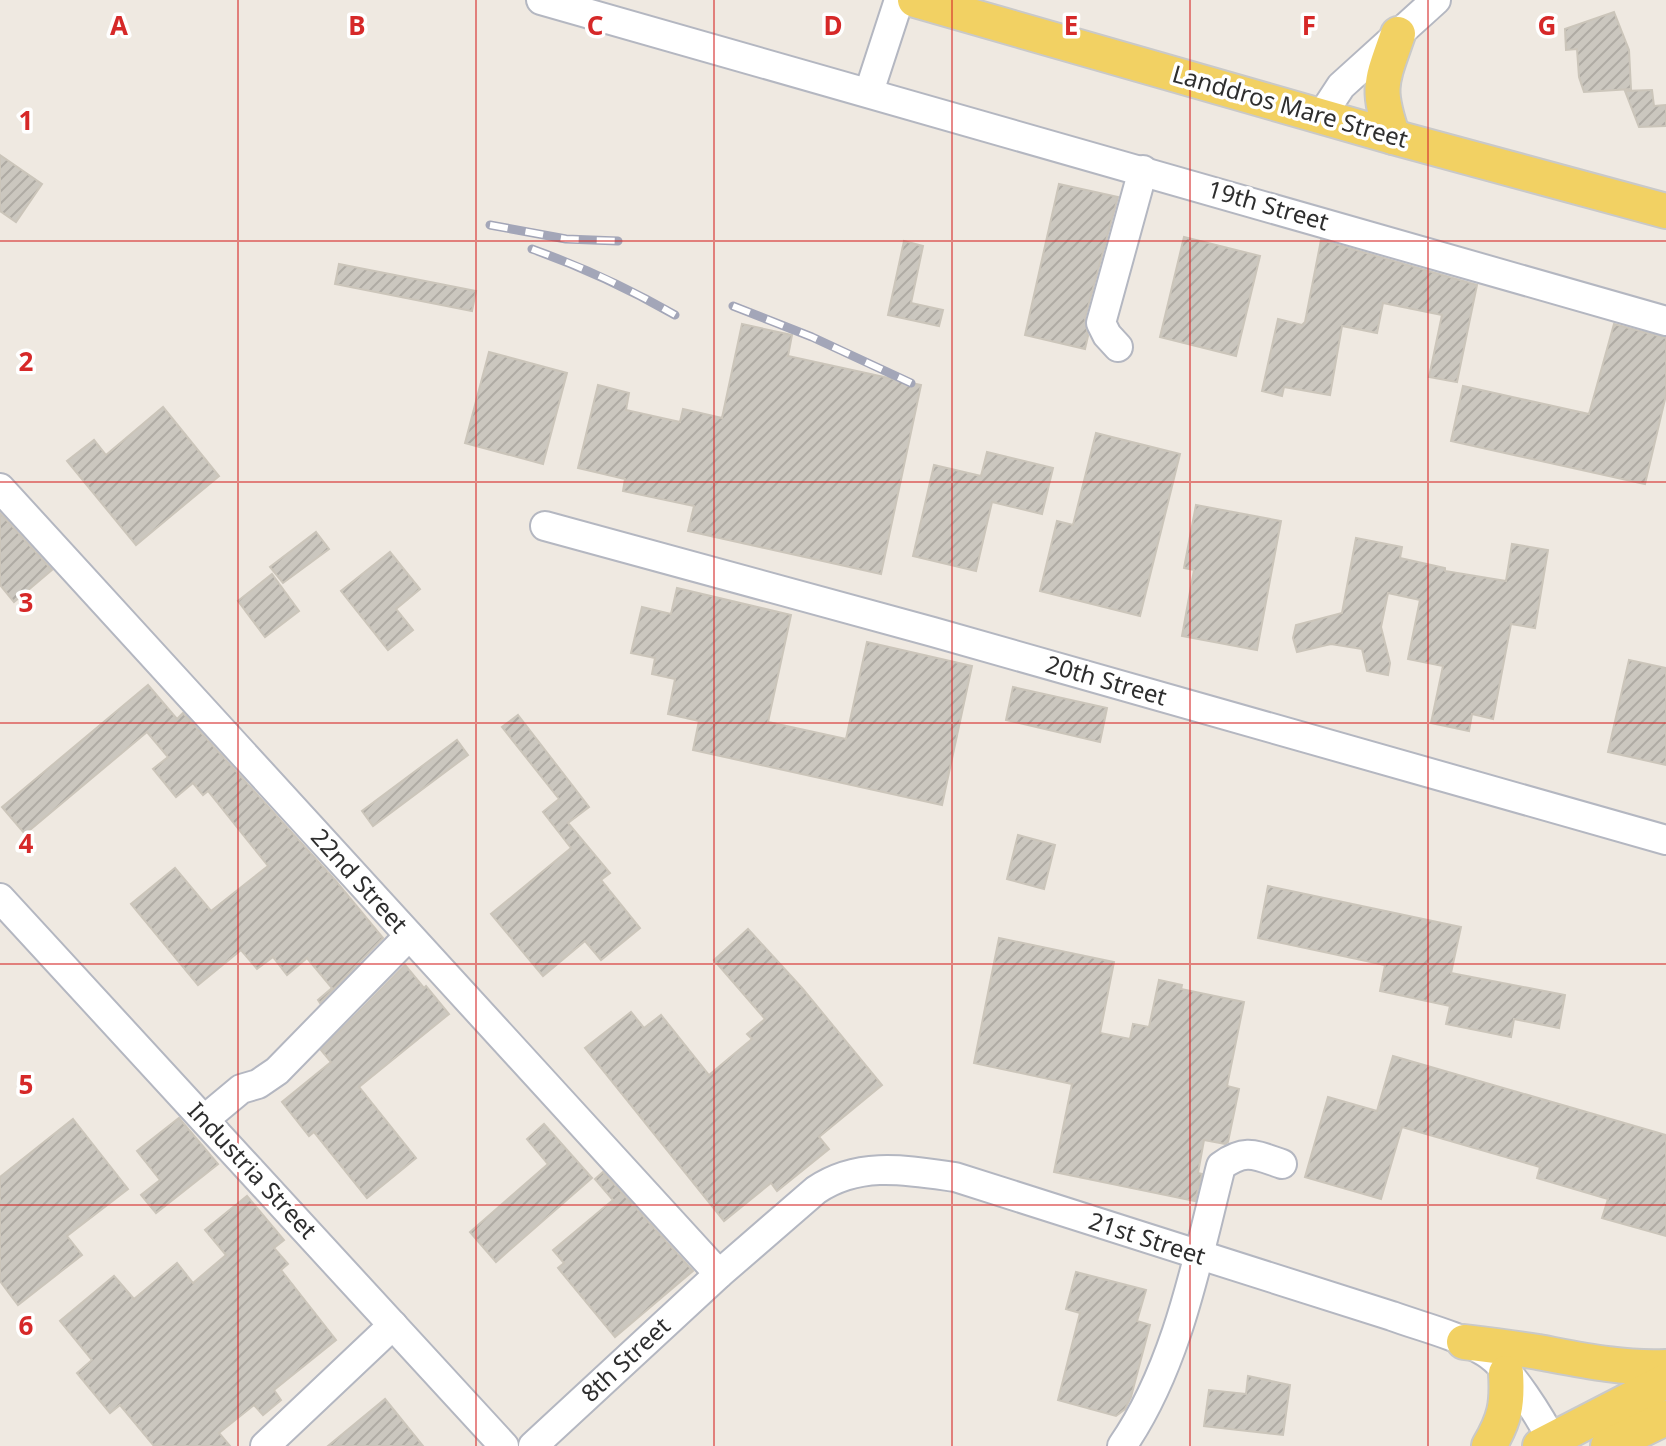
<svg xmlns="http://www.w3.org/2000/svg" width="1666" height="1446" viewBox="0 0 1666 1446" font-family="'Noto Sans',sans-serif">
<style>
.building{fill:url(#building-hatch);stroke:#cbc5ba;stroke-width:2}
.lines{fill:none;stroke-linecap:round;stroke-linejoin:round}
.minor-casing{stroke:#b4b7c1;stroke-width:32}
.major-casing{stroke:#c9c9c9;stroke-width:38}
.minor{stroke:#fff;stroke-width:28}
.major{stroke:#f2d163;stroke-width:34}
.rail-casing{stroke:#a3a6b8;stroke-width:9}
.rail{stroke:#fff;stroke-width:6;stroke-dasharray:18;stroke-linecap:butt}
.grid{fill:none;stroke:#d62828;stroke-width:2;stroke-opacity:0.55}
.labels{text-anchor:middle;stroke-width:7;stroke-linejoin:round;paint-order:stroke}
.street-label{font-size:24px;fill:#2e2e2e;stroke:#fff}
.grid-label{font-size:26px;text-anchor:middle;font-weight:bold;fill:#d62828;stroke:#fff;stroke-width:7;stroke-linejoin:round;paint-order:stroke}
</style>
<defs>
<pattern id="building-hatch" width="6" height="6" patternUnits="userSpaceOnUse" patternTransform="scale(2)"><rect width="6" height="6" fill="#cbc7bf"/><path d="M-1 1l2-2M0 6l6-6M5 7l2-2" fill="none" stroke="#afaba4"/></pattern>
</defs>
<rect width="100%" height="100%" fill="#efe9e1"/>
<g class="building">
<path d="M 1614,12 L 1629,50 L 1631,89 L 1584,92 L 1579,77 L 1577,49 L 1566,50 L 1565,29 Z"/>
<path d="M 1652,90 L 1654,106 L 1666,105 L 1666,126 L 1639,127 L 1625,91 Z"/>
<path d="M 0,155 L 42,184 L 16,222 L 0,211 Z"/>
<path d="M 1059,184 L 1118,197 L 1085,318 L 1088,336 L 1085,349 L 1025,335 Z"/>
<path d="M 1184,237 L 1260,256 L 1236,356 L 1160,337 Z"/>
<path d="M 1321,240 L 1477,285 L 1457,382 L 1429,377 L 1442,315 L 1383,303 L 1377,333 L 1342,326 L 1330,395 L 1284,387 L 1282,396 L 1262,391 L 1278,319 L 1302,325 L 1305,322 Z"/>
<path d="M 904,241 L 923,246 L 911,303 L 943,310 L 939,326 L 888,315 Z"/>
<path d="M 339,264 L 476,291 L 472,311 L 335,284 Z"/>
<path d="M 742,324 L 792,335 L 788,356 L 921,385 L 881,574 L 688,531 L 694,506 L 623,491 L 625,479 L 578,468 L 598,385 L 629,393 L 626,410 L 680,422 L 683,409 L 722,418 Z"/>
<path d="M 1614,324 L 1666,338 L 1666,395 L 1645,484 L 1451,441 L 1463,386 L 1589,414 Z"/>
<path d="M 489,352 L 567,373 L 543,464 L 465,443 Z"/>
<path d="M 163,407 L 219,476 L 136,545 L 67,461 L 94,440 L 106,455 Z"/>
<path d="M 1096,433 L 1180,454 L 1140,616 L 1040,591 L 1057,521 L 1073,525 Z"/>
<path d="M 987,452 L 1053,468 L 1042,514 L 992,502 L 976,571 L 913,556 L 934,465 L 981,476 Z"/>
<path d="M 1196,505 L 1281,521 L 1257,650 L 1182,636 L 1194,570 L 1184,568 Z"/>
<path d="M 0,513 L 52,570 L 14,602 L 0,585 Z"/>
<path d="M 316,532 L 329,549 L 283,583 L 270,567 Z"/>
<path d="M 1356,538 L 1402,547 L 1400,558 L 1445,568 L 1445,571 L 1506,581 L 1512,544 L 1548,550 L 1535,628 L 1511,624 L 1493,719 L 1472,714 L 1469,731 L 1431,723 L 1443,666 L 1408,659 L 1420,600 L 1388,593 L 1381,627 L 1390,663 L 1388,675 L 1367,671 L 1362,649 L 1331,644 L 1297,652 L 1293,638 L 1296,625 L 1342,613 Z"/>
<path d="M 390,552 L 420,589 L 396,609 L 413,630 L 388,650 L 341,591 Z"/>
<path d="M 272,574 L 299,611 L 265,637 L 238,601 Z"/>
<path d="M 677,588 L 791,615 L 768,722 L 846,739 L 867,642 L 972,666 L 942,805 L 693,750 L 699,721 L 668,714 L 675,679 L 652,674 L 655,658 L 631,653 L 642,607 L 671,614 Z"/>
<path d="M 1629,660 L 1666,668 L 1666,765 L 1608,752 Z"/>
<path d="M 148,685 L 177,719 L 183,713 L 335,880 L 383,938 L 320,1003 L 318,1000 L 332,988 L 307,958 L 287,975 L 273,957 L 257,969 L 241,950 L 198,985 L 131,904 L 175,868 L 211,911 L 268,866 L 208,791 L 203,795 L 193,783 L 176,797 L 153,769 L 168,757 L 147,732 L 25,834 L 2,807 Z"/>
<path d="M 1013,687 L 1107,708 L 1100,742 L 1006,720 Z"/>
<path d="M 518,715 L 589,807 L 568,823 L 610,873 L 601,880 L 640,928 L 601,960 L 585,941 L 543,976 L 491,914 L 571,848 L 543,812 L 559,799 L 502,727 Z"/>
<path d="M 457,740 L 468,755 L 373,826 L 362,811 Z"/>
<path d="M 1018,835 L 1055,845 L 1044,889 L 1007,879 Z"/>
<path d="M 1268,886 L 1461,927 L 1451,973 L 1565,995 L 1559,1028 L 1514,1019 L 1511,1037 L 1446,1024 L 1450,1006 L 1380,991 L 1385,965 L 1258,938 Z"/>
<path d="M 748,929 L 802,988 L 882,1085 L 819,1137 L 829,1149 L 777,1191 L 771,1183 L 724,1221 L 585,1048 L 631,1012 L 644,1028 L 661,1015 L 709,1075 L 752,1039 L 747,1034 L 765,1019 L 714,960 Z"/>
<path d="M 999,938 L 1114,962 L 1100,1033 L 1130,1039 L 1133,1024 L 1149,1027 L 1159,980 L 1182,985 L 1181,989 L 1244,1002 L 1227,1086 L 1239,1089 L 1228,1142 L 1225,1144 L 1204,1140 L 1198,1173 L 1202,1174 L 1195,1201 L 1054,1172 L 1072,1084 L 974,1063 Z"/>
<path d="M 405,965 L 424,988 L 426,986 L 449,1014 L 359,1087 L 416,1158 L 367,1198 L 314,1132 L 309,1136 L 282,1102 L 331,1062 L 321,1050 Z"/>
<path d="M 1393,1056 L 1666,1135 L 1666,1236 L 1602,1218 L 1608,1199 L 1537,1178 L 1540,1167 L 1402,1127 L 1381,1199 L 1305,1177 L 1328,1097 L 1377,1111 Z"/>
<path d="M 179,1118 L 218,1164 L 156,1213 L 141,1195 L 160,1180 L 137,1151 Z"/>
<path d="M 73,1119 L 128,1189 L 67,1236 L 82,1255 L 18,1305 L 0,1281 L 0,1177 Z"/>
<path d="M 544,1124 L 592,1178 L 496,1262 L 470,1232 L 548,1164 L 527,1139 Z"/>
<path d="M 603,1172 L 693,1271 L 615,1337 L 558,1268 L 564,1263 L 553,1250 L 613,1200 L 595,1179 Z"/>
<path d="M 247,1196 L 284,1240 L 274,1248 L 288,1264 L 281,1270 L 336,1340 L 274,1390 L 281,1400 L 263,1415 L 254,1405 L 219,1433 L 230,1446 L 154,1446 L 120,1405 L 110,1413 L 77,1373 L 92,1360 L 60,1321 L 114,1276 L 134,1299 L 177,1263 L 193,1283 L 226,1255 L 205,1230 Z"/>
<path d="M 1076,1272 L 1146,1290 L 1137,1321 L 1150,1325 L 1131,1397 L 1125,1409 L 1116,1416 L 1058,1400 L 1080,1313 L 1066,1309 Z"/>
<path d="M 1248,1376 L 1290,1385 L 1283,1435 L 1204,1426 L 1209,1390 L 1246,1394 Z"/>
<path d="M 385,1399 L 423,1446 L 328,1446 Z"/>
</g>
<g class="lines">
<defs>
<g id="minor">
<path d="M 541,0 L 1666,321"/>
<path d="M 869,92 L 899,0"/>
<path d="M 1322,115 L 1341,86 L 1436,0"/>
<path d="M 1118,347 L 1107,335 L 1101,323 L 1143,170"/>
<path d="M 0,488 L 719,1274"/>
<path d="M 545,526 L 933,632 L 1666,840"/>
<path d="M 0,898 L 504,1446"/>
<path d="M 205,1119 L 241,1089 L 258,1084 L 277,1071 L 409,936"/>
<path d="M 265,1446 L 393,1325"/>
<path d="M 533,1446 L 719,1274 L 816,1190 C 859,1161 906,1170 955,1177 L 1392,1316 C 1422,1327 1457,1335 1485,1352 C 1510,1367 1542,1420 1555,1446"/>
<path d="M 1122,1446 C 1178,1365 1197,1260 1221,1166 C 1246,1148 1255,1155 1282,1164"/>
</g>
<g id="major">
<path d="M 915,0 L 1393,137 L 1666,211"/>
<path d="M 1393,137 C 1376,87 1381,83 1398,34"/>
<path d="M 1464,1342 C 1489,1345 1513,1348 1538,1352 C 1581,1360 1622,1369 1666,1367"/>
<path d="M 1489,1446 C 1505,1419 1508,1404 1506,1373"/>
<path d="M 1540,1446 L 1666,1381"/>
<path d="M 1608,1446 L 1666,1418"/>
</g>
</defs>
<use href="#minor" class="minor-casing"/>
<use href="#major" class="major-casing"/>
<use href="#minor" class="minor"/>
<use href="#major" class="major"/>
<defs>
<g id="rail">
<path d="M 490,225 L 566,239 L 618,241"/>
<path d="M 532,249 C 585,268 626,287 675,315"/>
<path d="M 733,306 L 812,337 L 911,383"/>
</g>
</defs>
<use href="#rail" class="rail-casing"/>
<use href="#rail" class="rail"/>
</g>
<path class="grid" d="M 238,0 L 238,1446M 476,0 L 476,1446M 714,0 L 714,1446M 952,0 L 952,1446M 1190,0 L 1190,1446M 1428,0 L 1428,1446M 0,241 L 1666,241M 0,482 L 1666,482M 0,723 L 1666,723M 0,964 L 1666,964M 0,1205 L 1666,1205"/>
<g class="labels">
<g class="street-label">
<text transform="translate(1290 107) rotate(16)" y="8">Landdros Mare Street</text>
<text transform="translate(1268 206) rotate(16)" y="8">19th Street</text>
<text transform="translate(1106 681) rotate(16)" y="8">20th Street</text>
<text transform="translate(359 881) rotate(48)" y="8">22nd Street</text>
<text transform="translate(252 1171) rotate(47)" y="8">Industria Street</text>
<text transform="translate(1147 1239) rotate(18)" y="8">21st Street</text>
<text transform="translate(626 1360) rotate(-43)" y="8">8th Street</text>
</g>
</g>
<g class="grid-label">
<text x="119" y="35">A</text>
<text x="357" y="35">B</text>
<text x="595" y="35">C</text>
<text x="833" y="35">D</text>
<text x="1071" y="35">E</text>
<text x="1309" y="35">F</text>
<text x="1547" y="35">G</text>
<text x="26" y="130">1</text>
<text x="26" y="371">2</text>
<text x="26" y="612">3</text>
<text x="26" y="853">4</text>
<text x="26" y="1094">5</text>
<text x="26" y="1335">6</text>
</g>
</svg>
